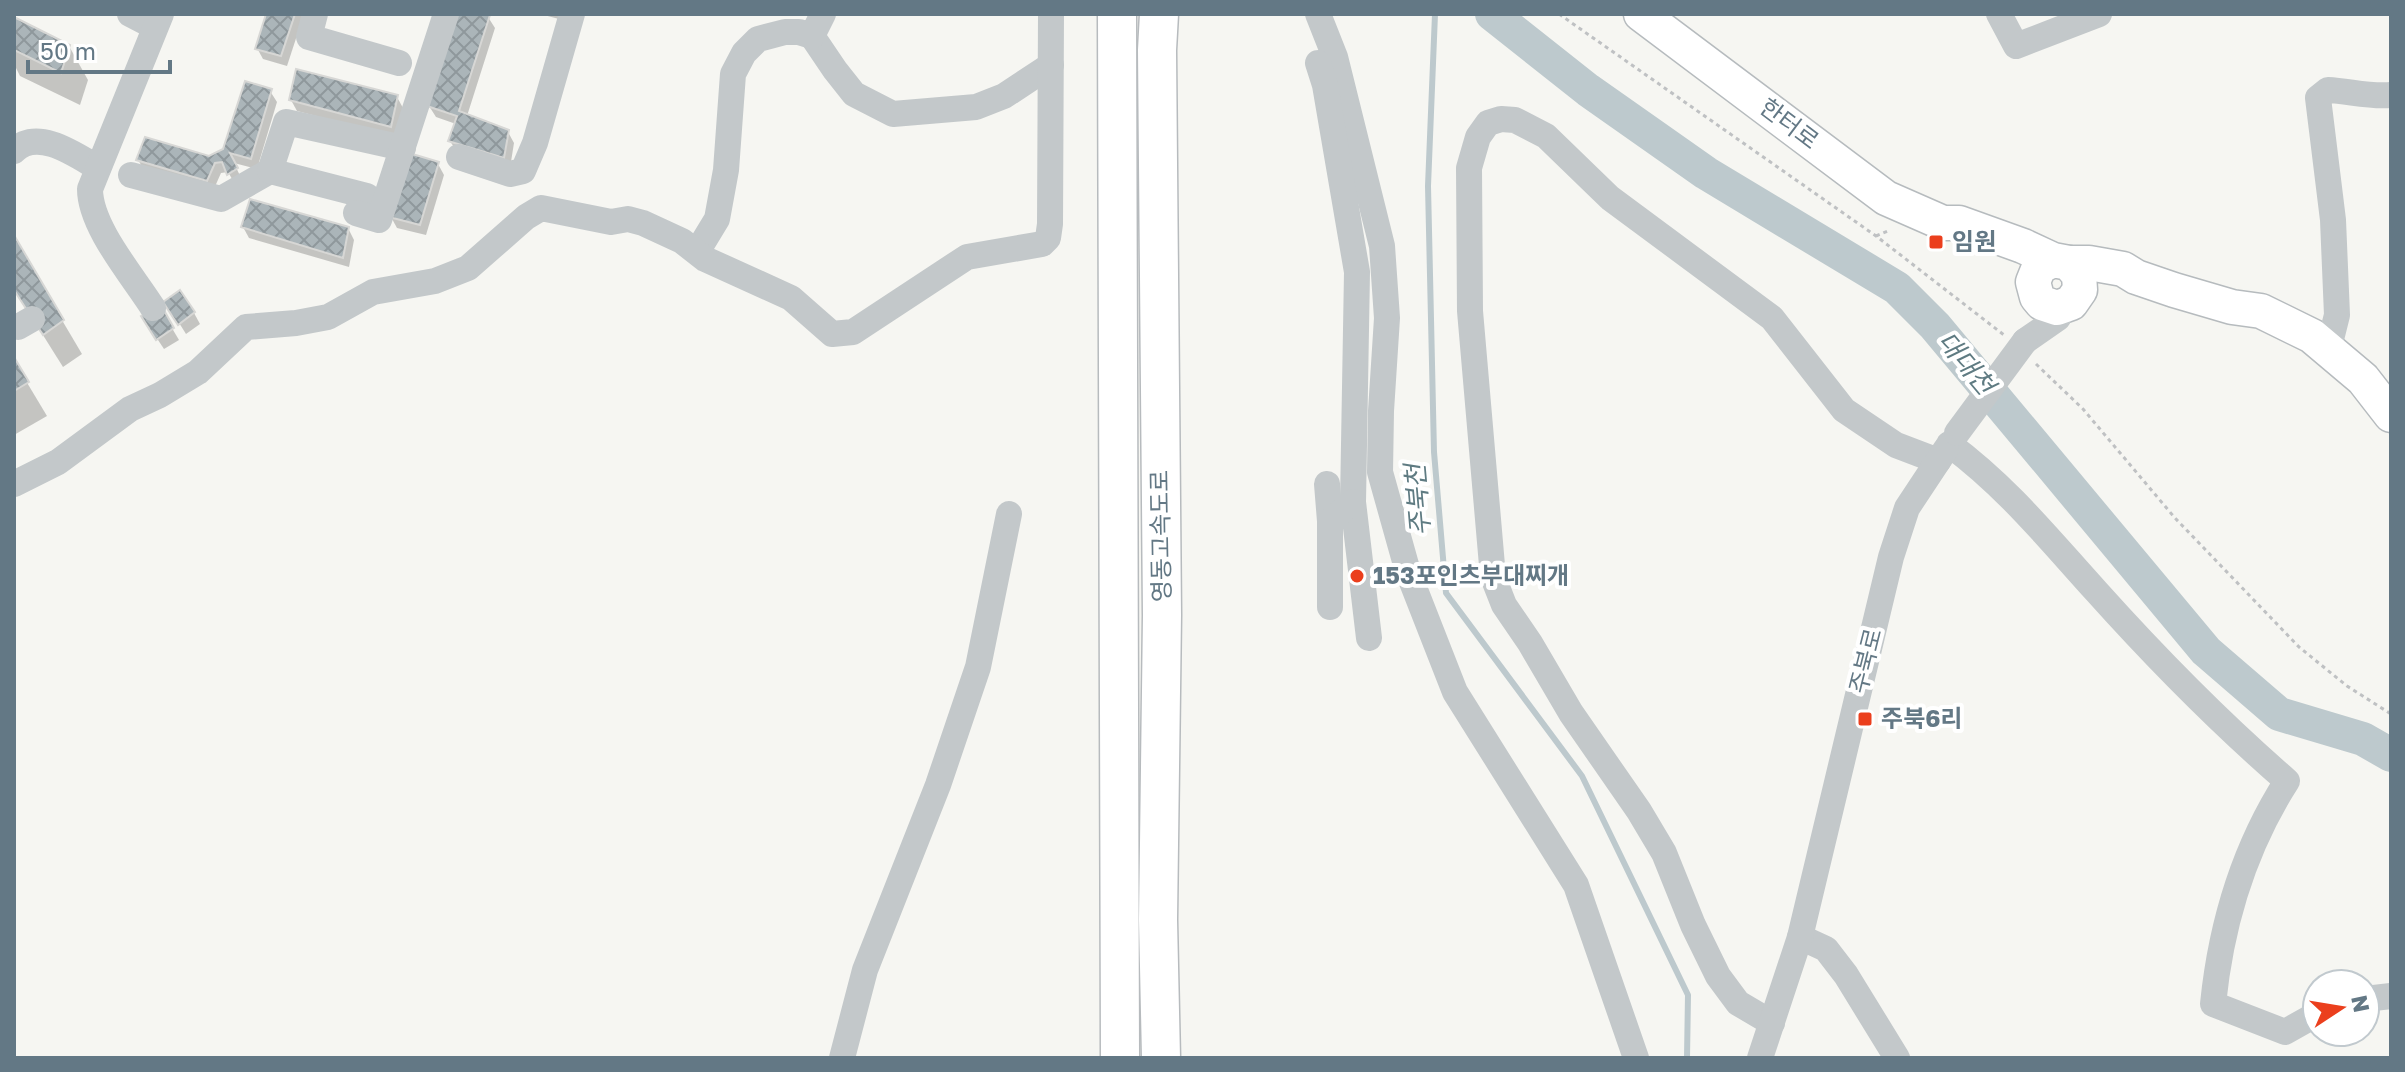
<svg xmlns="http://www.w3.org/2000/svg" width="2405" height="1072" viewBox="0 0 2405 1072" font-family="'Golos Text','Noto Sans KR',sans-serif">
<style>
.shadow{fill:#0003}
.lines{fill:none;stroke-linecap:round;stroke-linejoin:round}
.stream{stroke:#bdc9cd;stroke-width:6}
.river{stroke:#bdc9cd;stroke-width:34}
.building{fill:url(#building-cross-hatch);stroke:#d7d7d5;stroke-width:2}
.major-casing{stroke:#b6bbbe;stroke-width:37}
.highway-casing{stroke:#b7bbbe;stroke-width:41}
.path{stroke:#bfc1c3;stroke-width:3;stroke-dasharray:4 4;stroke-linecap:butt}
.minor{stroke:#c3c8ca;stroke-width:26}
.major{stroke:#fff;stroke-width:34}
.highway{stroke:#fff;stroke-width:38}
.minor-bridge{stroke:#c3c8ca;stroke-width:26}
.poi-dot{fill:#eb3f1d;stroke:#fff;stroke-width:3}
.labels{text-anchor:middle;stroke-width:8;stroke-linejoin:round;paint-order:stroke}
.street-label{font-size:24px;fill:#637885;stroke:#fff}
.poi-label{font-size:24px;font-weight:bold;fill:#637885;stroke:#fff;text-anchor:start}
.water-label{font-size:26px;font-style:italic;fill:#5f7b82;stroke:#fff}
</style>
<defs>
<pattern id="building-cross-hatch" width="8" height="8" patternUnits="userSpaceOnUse" patternTransform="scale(2)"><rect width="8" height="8" fill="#abb5b9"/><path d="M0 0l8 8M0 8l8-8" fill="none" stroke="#8f989c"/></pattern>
</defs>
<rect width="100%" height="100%" fill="#f6f6f2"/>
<g class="shadow">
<path d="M 268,14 L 304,14 L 287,66 L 263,59 L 257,48 Z"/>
<path d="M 458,14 L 481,14 L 488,17 L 495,28 L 467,116 L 508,132 L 514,143 L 510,168 L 457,152 L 450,141 L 456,124 L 436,117 L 429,106 Z"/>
<path d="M 540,14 L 560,14 L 559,19 Z"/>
<path d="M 14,19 L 69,46 L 88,80 L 80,105 L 20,76 L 14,64 Z"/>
<path d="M 270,91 L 277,102 L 257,169 L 234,163 L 242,180 L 235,184 L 228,172 L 221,173 L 213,191 L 145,171 L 138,160 L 209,158 L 224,151 Z"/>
<path d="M 397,97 L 403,108 L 396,137 L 297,111 L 291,100 Z"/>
<path d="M 438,164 L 444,175 L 426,235 L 397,228 L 391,217 Z"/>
<path d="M 243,227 L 348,228 L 354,240 L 349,267 L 249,238 Z"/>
<path d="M 14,239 L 82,354 L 63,367 L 14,289 Z"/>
<path d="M 166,302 L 194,313 L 200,324 L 186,334 Z"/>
<path d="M 160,308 L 179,340 L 164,349 L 150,328 Z"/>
<path d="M 14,361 L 47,416 L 14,435 Z"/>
</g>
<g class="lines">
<path class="stream" d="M 1435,14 L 1428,186 L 1434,452 L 1446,593 L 1582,776 L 1688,995 L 1687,1058"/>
<path class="river" d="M 1492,14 L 1588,90 L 1706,173 L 1897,288 L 1935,326 L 2206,651 L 2279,714 L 2363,739 L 2391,755"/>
</g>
<g class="building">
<path d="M 266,14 L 295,14 L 281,56 L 255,49 Z"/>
<path d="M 455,14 L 490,15 L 459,111 L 509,130 L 504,158 L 448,141 L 457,116 L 427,106 Z"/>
<path d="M 14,17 L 70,45 L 61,73 L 14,50 Z"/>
<path d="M 296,69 L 398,95 L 391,127 L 289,100 Z"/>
<path d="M 245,81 L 272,89 L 251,159 L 230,153 L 238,168 L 227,175 L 222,162 L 215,163 L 207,181 L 136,160 L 145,137 L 209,156 L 223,149 Z"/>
<path d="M 409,153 L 439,162 L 420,225 L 389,217 Z"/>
<path d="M 250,199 L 349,227 L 343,258 L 241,227 Z"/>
<path d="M 14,235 L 64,320 L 43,335 L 14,290 Z"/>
<path d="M 180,290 L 195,312 L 178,325 L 163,302 Z"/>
<path d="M 161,305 L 174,328 L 156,340 L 141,316 Z"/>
<path d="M 14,357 L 29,382 L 14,391 Z"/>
</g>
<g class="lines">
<defs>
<g id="major">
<path d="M 1641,14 L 1886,198 L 1943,223 L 1959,223 L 2023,246 L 2053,260 L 2069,263 L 2079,275 L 2080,290 L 2071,303 L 2057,308 L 2042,303 L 2037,297 L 2033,282 L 2039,267 L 2053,260"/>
<path d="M 2069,263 L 2089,263 L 2123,269 L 2136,277 L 2174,290 L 2232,307 L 2261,311 L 2312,336 L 2363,379 L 2391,415"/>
</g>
<g id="highway">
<path d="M 1117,14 L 1120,1058"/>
<path d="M 1159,14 L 1157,50 L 1162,615 L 1158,920 L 1161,1058"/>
</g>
</defs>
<use href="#major" class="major-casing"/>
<use href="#highway" class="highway-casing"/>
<g class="path">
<path d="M 1559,14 L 1876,236 L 2004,335"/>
<path d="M 1876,236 L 1890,230"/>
<path d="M 2036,364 L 2083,409 L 2175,518 L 2299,647 L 2347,686 L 2391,714"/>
</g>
<g class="minor">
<path d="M 130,14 L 155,27"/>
<path d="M 315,14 L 309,37 L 399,63"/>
<path d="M 1318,14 L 1335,57 L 1382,246 L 1387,318 L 1381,411 L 1380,472 L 1408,572 L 1455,692 L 1576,885 L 1636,1058"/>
<path d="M 1999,14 L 2016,46 L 2099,14"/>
<path d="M 812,36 L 835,70 L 854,94 L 893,114 L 976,107 L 1004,96 L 1051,65"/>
<path d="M 1318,63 L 1325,85 L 1357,272 L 1353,502 L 1369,638"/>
<path d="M 14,151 C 37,127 76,155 98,168"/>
<path d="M 459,157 L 510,174 L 523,171 L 535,143 L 572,14"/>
<path d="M 131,175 L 221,199 L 270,171"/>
<path d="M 367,196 L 270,171 L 286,122 L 403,148"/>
<path d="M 356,213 L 379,220 L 446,14"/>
<path d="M 697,252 L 717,219 L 726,170 L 733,74 L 744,53 L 758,39 L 785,32 L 799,32 L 812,36 L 823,14"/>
<path d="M 153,308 C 133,276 90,227 90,189 L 161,14"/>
<path d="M 18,327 L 32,319"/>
<path d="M 2025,341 L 2058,318 L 2064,307"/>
<path d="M 2328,351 L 2337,315 L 2333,220 L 2318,98 L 2328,90 C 2349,91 2369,97 2391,95"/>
<path d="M 1949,444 C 2008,488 2047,537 2096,591 C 2157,659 2218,721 2287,781 C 2244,848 2221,925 2213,1004 L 2285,1032 L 2317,1014"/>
<path d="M 14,484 L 58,462 L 130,409 L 160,395 L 198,372 L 246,327 L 296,323 L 328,317 L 373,292 L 435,281 L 468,268 L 526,217 L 541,208 L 611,222 L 628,219 L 643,223 L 682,241 L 705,259 L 791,298 L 832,334 L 853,332 L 967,257 L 1042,244 L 1048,238 L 1050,224 L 1051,14"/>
<path d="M 1327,484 L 1330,521"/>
<path d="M 1330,607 L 1330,521 L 1353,502"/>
<path d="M 1800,937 L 1826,949 L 1846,975 L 1897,1058"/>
<path d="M 2365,999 L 2391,996"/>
<path d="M 1772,1023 L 1738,1003 L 1718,976 L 1693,925 L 1664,853 L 1639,811 L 1571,713 L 1530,643 L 1504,605 L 1493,577 L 1470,311 L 1469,168 L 1478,137 L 1488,123 L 1501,119 L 1515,120 L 1546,136 L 1610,198 L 1772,318 L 1844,410 L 1896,445 L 1938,461"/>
<path d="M 842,1058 L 865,970 L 938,785 L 978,667 L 1009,514"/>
<path d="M 1760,1058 L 1800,937 L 1891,557 L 1907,508 L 1946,449"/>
</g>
<use href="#major" class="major"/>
<use href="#highway" class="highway"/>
<path class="minor-bridge" d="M 1957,433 L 2025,341"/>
</g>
<g class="poi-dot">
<rect x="1928" y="234" width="16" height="16" rx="4"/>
<circle cx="1357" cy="576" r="8"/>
<rect x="1857" y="711" width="16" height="16" rx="4"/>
</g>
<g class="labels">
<g class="street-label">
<text transform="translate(1789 124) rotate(37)" y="8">한터로</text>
<text transform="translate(1161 536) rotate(-91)" y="8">영동고속도로</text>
<text transform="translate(1866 661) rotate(-76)" y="8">주북로</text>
</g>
<g class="poi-label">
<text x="1952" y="250">임원</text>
<text x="1373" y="584">153포인츠부대찌개</text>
<text x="1881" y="727">주북6리</text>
</g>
<g class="water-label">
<text transform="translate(1966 363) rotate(50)" y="9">대대천</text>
<text transform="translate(1418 500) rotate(-95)" y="9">주북천</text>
</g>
</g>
<rect width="2405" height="1072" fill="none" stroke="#637885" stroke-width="32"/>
<g transform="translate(2341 1008) rotate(78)"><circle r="38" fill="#ffffff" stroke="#c1c9ce" stroke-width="2"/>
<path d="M0-6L14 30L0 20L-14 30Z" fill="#eb3f1d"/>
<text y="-12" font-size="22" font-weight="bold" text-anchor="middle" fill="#637885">N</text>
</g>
<path d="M28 60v12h142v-12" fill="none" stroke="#637885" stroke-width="4"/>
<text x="40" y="60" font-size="24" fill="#637885" stroke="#ffffff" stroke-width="6" paint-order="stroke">50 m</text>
</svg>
